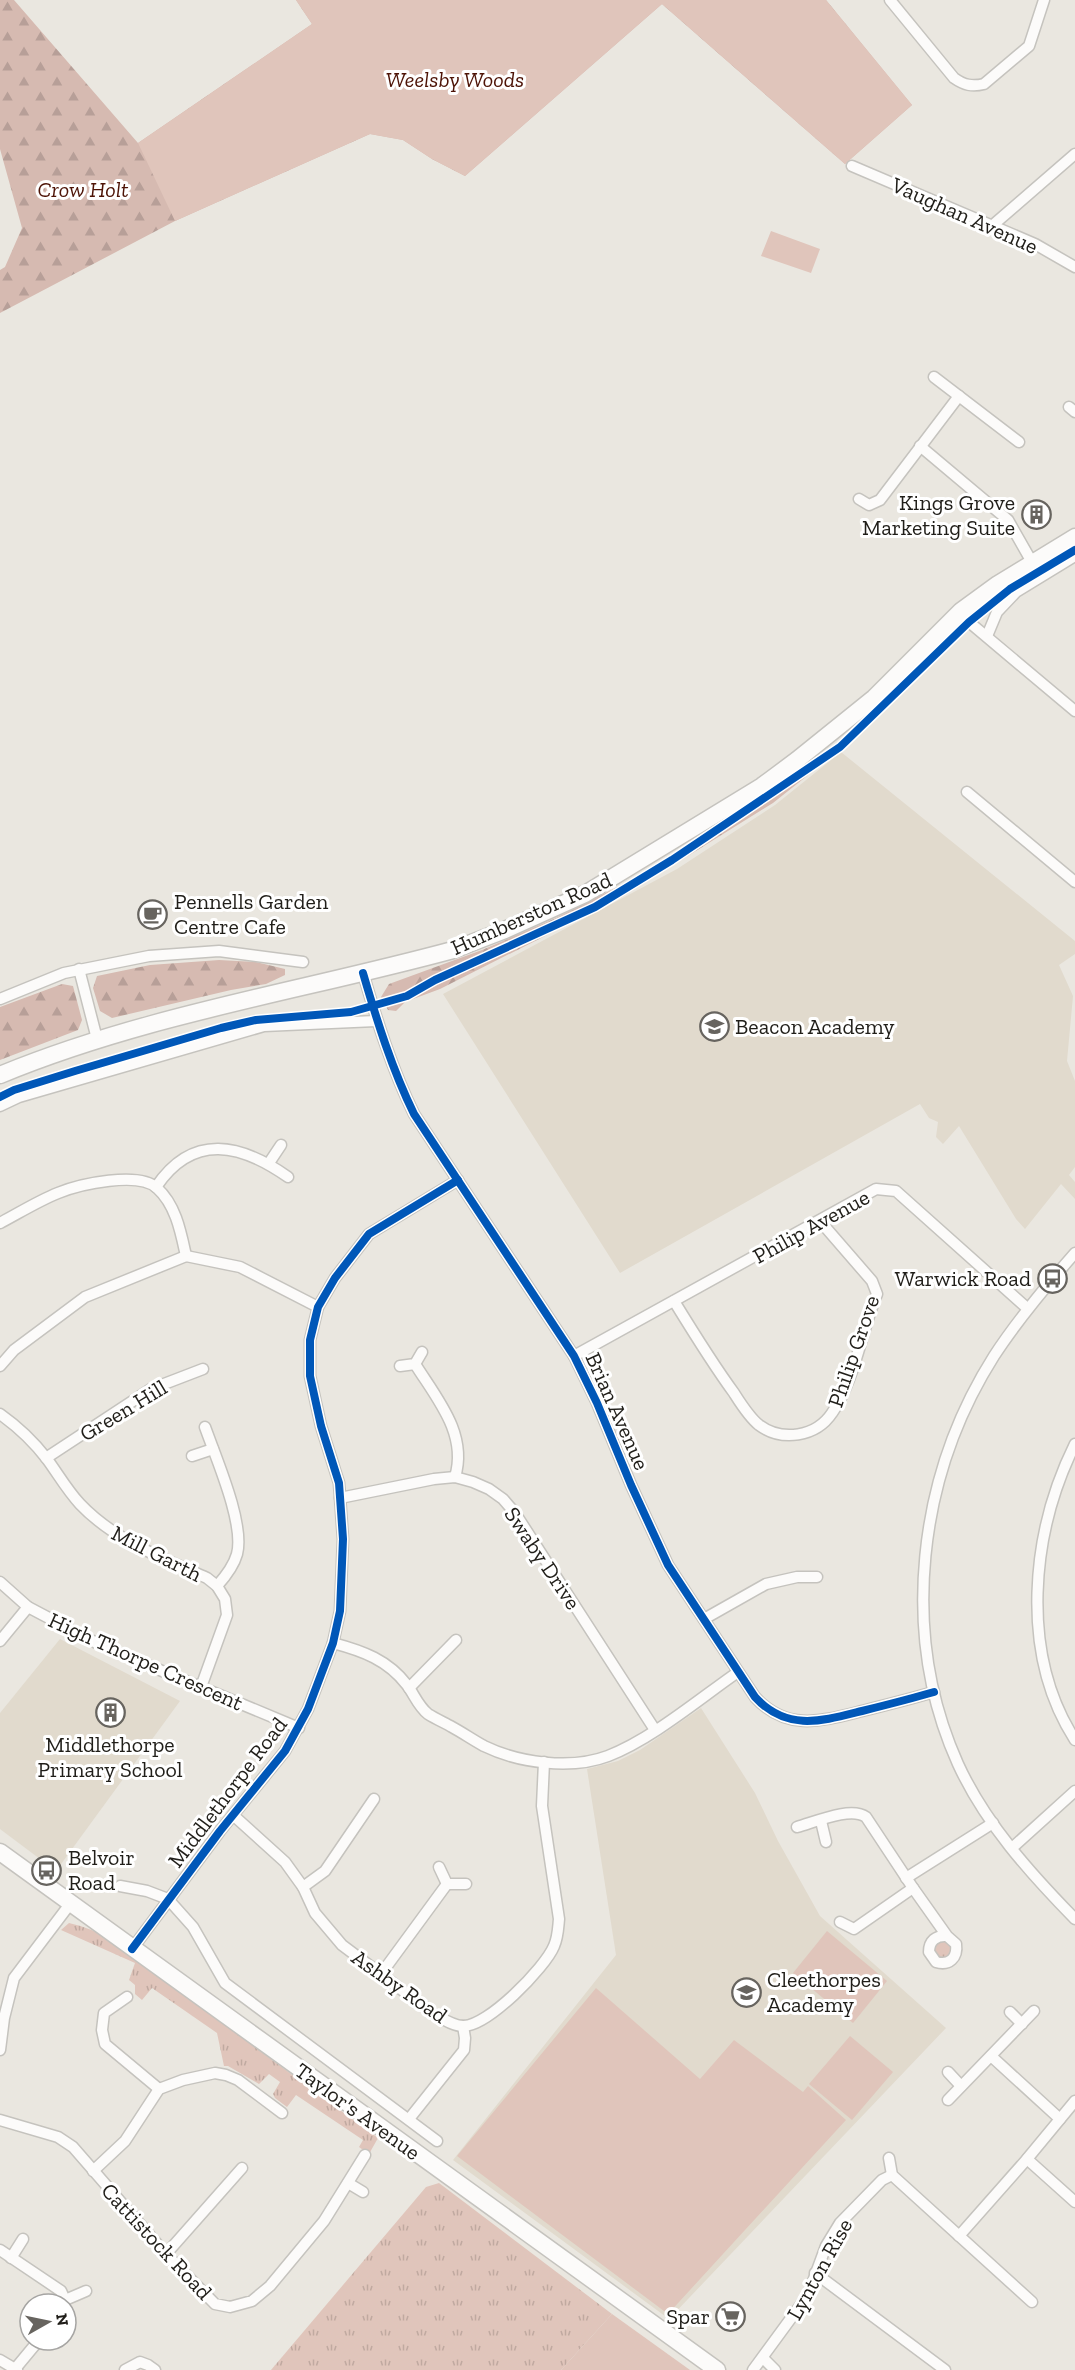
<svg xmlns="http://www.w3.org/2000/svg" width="1075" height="2370" viewBox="0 0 1075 2370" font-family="'Zilla Slab',serif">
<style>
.built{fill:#e1dacd}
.grass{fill:url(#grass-tufts)}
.forest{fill:url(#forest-firs)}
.park{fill:#e0c5bb}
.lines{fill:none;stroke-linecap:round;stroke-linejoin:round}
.minor-casing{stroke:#c5c3be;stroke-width:13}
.primary-casing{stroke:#c5c3be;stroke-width:19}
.minor{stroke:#fcfbfa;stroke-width:10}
.primary{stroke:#fcfbfa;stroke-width:16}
.cycleway-casing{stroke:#fff;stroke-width:11}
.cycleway{stroke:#0057b8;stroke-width:8}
.labels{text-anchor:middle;stroke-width:6;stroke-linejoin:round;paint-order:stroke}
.park-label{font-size:22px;font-style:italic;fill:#4d1306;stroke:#fff}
.street-label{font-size:22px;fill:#201e19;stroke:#fff}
.poi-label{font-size:22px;fill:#201e19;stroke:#fff;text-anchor:start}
</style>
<defs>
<pattern id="grass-tufts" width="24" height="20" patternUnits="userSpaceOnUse" patternTransform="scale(1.5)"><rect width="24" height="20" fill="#e0c5bb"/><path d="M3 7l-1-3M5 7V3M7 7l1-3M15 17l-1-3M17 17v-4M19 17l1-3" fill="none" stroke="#c0a9a0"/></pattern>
<pattern id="forest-firs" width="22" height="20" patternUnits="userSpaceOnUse" patternTransform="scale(1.5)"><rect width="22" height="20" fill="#d6bab1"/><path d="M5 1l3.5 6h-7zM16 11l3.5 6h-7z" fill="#b79f98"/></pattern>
</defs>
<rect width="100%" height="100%" fill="#eae7e0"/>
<g class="built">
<path d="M 841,752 L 1075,941 L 1075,954 L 1059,965 L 1073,996 L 1067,1061 L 1075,1081 L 1075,1167 L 1069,1175 L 1075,1182 L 1075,1199 L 1061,1184 L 1025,1229 L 1016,1219 L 959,1126 L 943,1144 L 936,1137 L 938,1122 L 929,1118 L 920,1104 L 620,1273 L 443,994 L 677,869 L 775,805 Z"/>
<path d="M 60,1639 L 180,1701 L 56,1871 L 0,1829 L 0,1713 Z"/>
<path d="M 701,1708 L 755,1793 L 778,1841 L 820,1916 L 946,2028 L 669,2319 L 453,2160 L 616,1955 L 587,1769 L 618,1761 L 640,1750 Z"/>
</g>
<g class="grass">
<path d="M 69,1923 C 130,1937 183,1993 232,2030 C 280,2066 329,2102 378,2138 L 369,2154 L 359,2147 L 363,2140 L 296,2095 L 287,2107 L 275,2098 L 273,2094 L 280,2082 L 269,2074 L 259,2084 L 228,2066 L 224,2066 L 217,2033 L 152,1988 L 142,2000 L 135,1994 L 135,1985 L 129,1980 L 135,1963 L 61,1930 Z"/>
<circle cx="943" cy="1950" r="9"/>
<path d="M 439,2183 L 612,2314 L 561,2370 L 271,2370 L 426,2187 Z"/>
</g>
<g class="forest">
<path d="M 0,0 L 14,0 L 138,143 L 312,24 L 296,0 L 826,0 L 912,105 L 845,164 L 662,4 L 465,176 L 432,159 L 403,140 L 370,134 L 175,221 L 0,313 L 0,270 L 5,267 L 22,228 L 0,149 Z"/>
<path d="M 827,760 L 773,803 L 622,897 L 440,989 L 405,1002 L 396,1011 L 388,1010 L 381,997 L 389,984 L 482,950 L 556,918 L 617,887 L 632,888 L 686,854 L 691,841 L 802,767 Z"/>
<path d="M 219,960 L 256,962 L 285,969 L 285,975 L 266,984 L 231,990 L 112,1018 L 100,1011 L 93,988 L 97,976 L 150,965 Z"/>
<path d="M 62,984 L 73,986 L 82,1020 L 78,1030 L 0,1060 L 0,1007 Z"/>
</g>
<g class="park">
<path d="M 296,0 L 826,0 L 912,105 L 845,164 L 662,4 L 465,176 L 432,159 L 403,140 L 370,134 L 175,221 L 138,143 L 312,24 Z"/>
<path d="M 771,231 L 820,249 L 811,273 L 761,256 Z"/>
<path d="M 827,1931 L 887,1981 L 853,2023 L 793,1973 Z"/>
<path d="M 596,1988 L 700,2079 L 734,2040 L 803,2092 L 808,2086 L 846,2120 L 668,2314 L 457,2156 Z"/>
<path d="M 850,2036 L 893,2072 L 852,2120 L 809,2084 Z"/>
<path d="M 612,2314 L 690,2370 L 561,2370 Z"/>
</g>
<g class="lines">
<defs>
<g id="minor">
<path d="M 890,0 L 954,78 C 964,85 972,87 984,84 L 1029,46 L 1044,0"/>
<path d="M 852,166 L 1035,244 L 1075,267"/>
<path d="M 993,225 L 1075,154"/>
<path d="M 934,377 L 1019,442"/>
<path d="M 1069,407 L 1075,412"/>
<path d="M 920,446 L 1008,520 L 1033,564"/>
<path d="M 859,499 L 869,505 L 880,500 L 959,396"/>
<path d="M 961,611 L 969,622 L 1075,711"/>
<path d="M 987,636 L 997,612 L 1016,592 L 1075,556"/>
<path d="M 967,792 L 1075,882"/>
<path d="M 79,969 L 97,1039"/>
<path d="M 363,973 C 377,1021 392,1069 414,1114 L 574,1356 L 597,1403 L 631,1485 L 668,1565 L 755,1697 C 787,1732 822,1721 862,1711 C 886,1705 910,1699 934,1692"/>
<path d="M 0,999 L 64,973 L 149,956 L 219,951 L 303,962"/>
<path d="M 0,1106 L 19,1097 L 264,1026 L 376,1021"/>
<path d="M 269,1163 L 281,1145"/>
<path d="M 156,1187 C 193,1132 241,1144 288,1177"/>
<path d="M 0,1223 C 19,1213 38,1201 58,1193 C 80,1184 139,1171 157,1188 C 176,1205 181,1233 186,1256"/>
<path d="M 1075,1253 C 1046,1286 1018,1319 994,1356 C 918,1476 899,1633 958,1764 C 985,1823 1030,1873 1075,1919"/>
<path d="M 674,1301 C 693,1332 712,1363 734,1393 C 741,1404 749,1417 759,1425 C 782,1442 816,1437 832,1413 C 854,1382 862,1330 877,1294 L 872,1281 L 820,1221"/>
<path d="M 574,1356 L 876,1189 L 896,1191 L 1027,1308"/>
<path d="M 415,1364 C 437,1399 468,1434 455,1477"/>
<path d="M 0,1366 L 14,1350 L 85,1297 L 186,1256 L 240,1267 L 318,1307"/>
<path d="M 400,1366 L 415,1364 L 422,1352"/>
<path d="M 0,1414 C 17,1426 34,1442 47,1459 C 58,1474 67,1490 80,1504 C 114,1540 162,1558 207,1578 L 217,1586 L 225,1599 L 227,1615 L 201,1687"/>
<path d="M 205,1427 C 216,1458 245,1524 237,1554 C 234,1565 225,1577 217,1586"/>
<path d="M 1075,1444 C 1031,1533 1019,1653 1075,1740"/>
<path d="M 192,1456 L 213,1449"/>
<path d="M 46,1458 L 151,1389 L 203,1369"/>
<path d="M 340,1498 L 434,1479 L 455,1477 L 473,1482 L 489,1489 L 503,1499 L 515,1513 L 655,1730"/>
<path d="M 0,1582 L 28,1607 L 102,1646 L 299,1728"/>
<path d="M 704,1619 L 766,1584 L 797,1577 L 817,1577"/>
<path d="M 0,1641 L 28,1607"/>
<path d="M 333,1643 C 363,1651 388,1660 407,1685 C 414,1694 418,1706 428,1714 C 436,1719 445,1723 452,1727 C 463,1733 473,1740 484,1746 C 519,1763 571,1770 608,1756 C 652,1739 699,1699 738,1672"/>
<path d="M 409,1688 L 456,1640"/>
<path d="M 233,1815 L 285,1862 L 303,1887 L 315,1913 L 342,1945 L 434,2014 C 443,2019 453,2026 463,2026 C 487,2027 545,1968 554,1946 C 558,1937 558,1929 559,1919 L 542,1806 L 544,1762"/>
<path d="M 821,1821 L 826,1842"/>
<path d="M 797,1827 C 815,1822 851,1806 866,1817 L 913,1888 L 947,1936 L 956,1944 C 958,1958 949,1966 936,1962 L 929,1952 C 929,1941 936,1935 947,1936"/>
<path d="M 1012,1848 L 1075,1791"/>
<path d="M 439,1867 L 447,1884 L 466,1884"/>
<path d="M 906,1878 L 993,1823"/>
<path d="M 120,1886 L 147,1891 L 168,1899 L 193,1927 L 225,1983 L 437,2141"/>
<path d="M 303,1887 L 325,1871 L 374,1799"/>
<path d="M 840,1922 L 854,1929 L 913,1888"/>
<path d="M 132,1949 L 220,1831 L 285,1751 L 308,1709 L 333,1643 L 340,1611 L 343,1539 L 339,1483 L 321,1426 L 310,1376 L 310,1340 L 318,1307 L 335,1278 L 369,1234 L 458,1180"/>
<path d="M 381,1974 L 447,1884"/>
<path d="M 127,1997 L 104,2013 L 102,2030 L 105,2044 L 159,2089"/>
<path d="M 1010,2012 L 1022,2024"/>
<path d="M 0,2050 L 4,2018 L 14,1978 L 70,1904"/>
<path d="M 991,2056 L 1060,2119"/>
<path d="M 948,2072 L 961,2086"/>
<path d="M 948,2100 L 1034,2011"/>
<path d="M 409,2119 L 464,2050 L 465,2038 L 463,2026"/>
<path d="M 0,2120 L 58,2137 L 73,2147 L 166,2254 L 215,2304 L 230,2307 L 252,2301 L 270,2286 L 324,2221 L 365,2155"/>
<path d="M 889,2158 L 892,2175 L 1032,2302"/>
<path d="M 1027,2159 L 1075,2202"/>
<path d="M 93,2171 L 125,2141 L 159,2089 L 183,2080 L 215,2073 L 226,2075 L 238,2080 L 282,2113"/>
<path d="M 348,2183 L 363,2192"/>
<path d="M 959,2236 L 1027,2159 L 1075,2101"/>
<path d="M 0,2250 L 61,2291 L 65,2300 L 64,2304"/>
<path d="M 166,2254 L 242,2168"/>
<path d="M 11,2258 L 23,2239"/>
<path d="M 815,2273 L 945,2370"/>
<path d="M 65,2300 L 86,2291"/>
<path d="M 763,2358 L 775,2370"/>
<path d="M 0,2360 L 17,2370"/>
<path d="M 15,2369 L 39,2340"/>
<path d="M 125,2370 L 140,2362 L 148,2365 L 155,2370"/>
<path d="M 753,2370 L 808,2295 L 826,2246 L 840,2223 L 882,2180 L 892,2175"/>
</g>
<g id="primary">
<path d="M 0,1075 C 145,1015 302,991 453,950 L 505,930 L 585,894 L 762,786 L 797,760 L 874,698 L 961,611 L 998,584 L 1075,537"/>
<path d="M 0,1852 L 717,2370"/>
</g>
</defs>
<use href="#minor" class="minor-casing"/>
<use href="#primary" class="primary-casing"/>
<use href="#minor" class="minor"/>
<use href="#primary" class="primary"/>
<defs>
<g id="cycleway">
<path d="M 363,973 C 377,1021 392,1069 414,1114 L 574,1356 L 597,1403 L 631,1485 L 668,1565 L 755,1697 C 787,1732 822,1721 862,1711 C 886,1705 910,1699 934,1692"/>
<path d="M 0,1097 L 14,1090 L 75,1071 L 221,1028 L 256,1020 L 351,1012 L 407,996 L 435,980 L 595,907 L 672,860 L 840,747 L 969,622 L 1010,589 L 1075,550"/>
<path d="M 132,1949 L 220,1831 L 285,1751 L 308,1709 L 333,1643 L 340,1611 L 343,1539 L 339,1483 L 321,1426 L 310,1376 L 310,1340 L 318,1307 L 335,1278 L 369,1234 L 458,1180"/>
</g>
</defs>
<use href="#cycleway" class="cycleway-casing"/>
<use href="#cycleway" class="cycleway"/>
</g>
<defs>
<symbol id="building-ring" viewBox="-11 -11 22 22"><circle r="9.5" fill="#fff" stroke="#67645f" stroke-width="1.5"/><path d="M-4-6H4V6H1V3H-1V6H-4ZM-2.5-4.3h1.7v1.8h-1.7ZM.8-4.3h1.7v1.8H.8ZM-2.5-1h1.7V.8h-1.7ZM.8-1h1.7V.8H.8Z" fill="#67645f"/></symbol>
<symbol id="cafe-ring" viewBox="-11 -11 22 22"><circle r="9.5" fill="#fff" stroke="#67645f" stroke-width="1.5"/><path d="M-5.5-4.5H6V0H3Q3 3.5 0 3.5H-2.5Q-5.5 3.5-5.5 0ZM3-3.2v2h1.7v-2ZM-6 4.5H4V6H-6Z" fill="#67645f"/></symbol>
<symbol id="school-ring" viewBox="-11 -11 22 22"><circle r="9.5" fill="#fff" stroke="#67645f" stroke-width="1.5"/><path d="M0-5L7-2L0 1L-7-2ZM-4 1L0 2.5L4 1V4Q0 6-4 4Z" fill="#67645f"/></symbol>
<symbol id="bus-ring" viewBox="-11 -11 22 22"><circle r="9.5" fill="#fff" stroke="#67645f" stroke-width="1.5"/><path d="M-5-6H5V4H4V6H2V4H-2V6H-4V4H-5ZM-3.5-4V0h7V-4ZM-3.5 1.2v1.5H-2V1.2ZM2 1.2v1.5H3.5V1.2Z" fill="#67645f"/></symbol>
<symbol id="supermarket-ring" viewBox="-11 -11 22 22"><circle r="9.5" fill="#fff" stroke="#67645f" stroke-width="1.5"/><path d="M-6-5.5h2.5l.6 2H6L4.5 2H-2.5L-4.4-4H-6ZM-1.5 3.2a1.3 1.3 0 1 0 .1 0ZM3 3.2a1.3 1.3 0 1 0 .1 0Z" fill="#67645f"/></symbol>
</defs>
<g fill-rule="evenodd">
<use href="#building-ring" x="1020" y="498" width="33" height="33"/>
<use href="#cafe-ring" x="136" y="898" width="33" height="33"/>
<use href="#school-ring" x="698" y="1010" width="33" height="33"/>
<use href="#bus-ring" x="1036" y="1262" width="33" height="33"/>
<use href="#building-ring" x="94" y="1696" width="33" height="33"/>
<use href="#bus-ring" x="30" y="1854" width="33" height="33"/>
<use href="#school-ring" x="730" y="1976" width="33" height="33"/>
<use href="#supermarket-ring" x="714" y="2300" width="33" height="33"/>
</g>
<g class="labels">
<g class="park-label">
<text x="455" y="87">Weelsby Woods</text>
<text x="83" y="197">Crow Holt</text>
</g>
<g class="street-label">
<text transform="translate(965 215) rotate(24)" y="8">Vaughan Avenue</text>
<text transform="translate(531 913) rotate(-24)" y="8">Humberston Road</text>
<text transform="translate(811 1226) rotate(-29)" y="8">Philip Avenue</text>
<text transform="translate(853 1351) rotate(-71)" y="8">Philip Grove</text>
<text transform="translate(123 1410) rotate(-31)" y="8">Green Hill</text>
<text transform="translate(618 1411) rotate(66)" y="8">Brian Avenue</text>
<text transform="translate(157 1553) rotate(27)" y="8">Mill Garth</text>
<text transform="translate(543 1558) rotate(56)" y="8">Swaby Drive</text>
<text transform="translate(146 1661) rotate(24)" y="8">High Thorpe Crescent</text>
<text transform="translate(227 1792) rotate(-53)" y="8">Middlethorpe Road</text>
<text transform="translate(400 1986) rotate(35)" y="8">Ashby Road</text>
<text transform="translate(358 2111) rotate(36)" y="8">Taylor's Avenue</text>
<text transform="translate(157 2241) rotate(47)" y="8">Cattistock Road</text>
<text transform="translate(819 2269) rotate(-61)" y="8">Lynton Rise</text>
</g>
<g class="poi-label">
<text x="1015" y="510" text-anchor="end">Kings Grove<tspan x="1015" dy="25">Marketing Suite</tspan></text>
<text x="174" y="909">Pennells Garden<tspan x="174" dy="25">Centre Cafe</tspan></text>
<text x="735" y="1034">Beacon Academy</text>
<text x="1031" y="1286" text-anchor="end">Warwick Road</text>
<text x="110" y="1752" text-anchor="middle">Middlethorpe<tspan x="110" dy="25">Primary School</tspan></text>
<text x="68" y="1865">Belvoir<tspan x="68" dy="25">Road</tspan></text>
<text x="767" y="1987">Cleethorpes<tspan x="767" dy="25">Academy</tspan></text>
<text x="710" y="2324" text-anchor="end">Spar</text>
</g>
</g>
<g transform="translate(48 2322) rotate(81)"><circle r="28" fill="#ffffff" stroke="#a6a5a3" stroke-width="1.5"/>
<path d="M0-4.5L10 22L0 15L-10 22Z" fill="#67645f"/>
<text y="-9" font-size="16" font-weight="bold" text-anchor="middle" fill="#201e19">N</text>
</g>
</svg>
